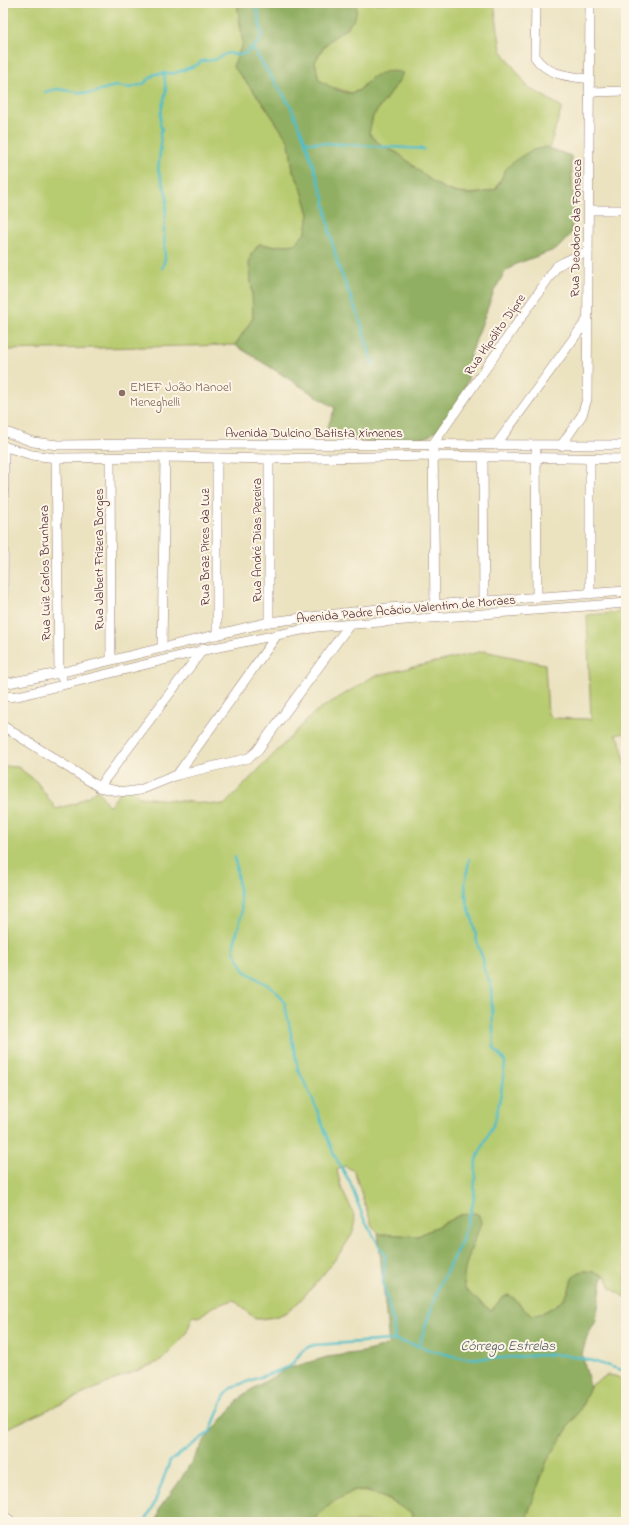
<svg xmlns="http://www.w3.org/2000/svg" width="629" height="1525" viewBox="0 0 629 1525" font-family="'Indie Flower',sans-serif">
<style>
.green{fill:#b7cb6f;stroke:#80754d}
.forest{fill:#91af62;stroke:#6e6746}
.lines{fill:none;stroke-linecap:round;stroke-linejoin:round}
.stream{stroke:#50bec8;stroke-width:2.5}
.minor-casing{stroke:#9a8076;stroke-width:10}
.minor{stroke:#fff;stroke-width:9}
.education-dot{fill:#8d6e63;stroke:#fcf5e5;stroke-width:1.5}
.labels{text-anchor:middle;stroke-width:4;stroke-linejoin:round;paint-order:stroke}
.street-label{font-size:13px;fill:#4a1f2b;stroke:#fcf5e5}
.education-label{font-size:13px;fill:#785e54;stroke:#fcf5e5;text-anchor:start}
.water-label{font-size:14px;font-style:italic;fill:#4c5762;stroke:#fcf5e5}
</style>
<rect width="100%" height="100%" fill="#fcf5e5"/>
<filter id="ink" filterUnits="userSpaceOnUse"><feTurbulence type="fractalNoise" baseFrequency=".025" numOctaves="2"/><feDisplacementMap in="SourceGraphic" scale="8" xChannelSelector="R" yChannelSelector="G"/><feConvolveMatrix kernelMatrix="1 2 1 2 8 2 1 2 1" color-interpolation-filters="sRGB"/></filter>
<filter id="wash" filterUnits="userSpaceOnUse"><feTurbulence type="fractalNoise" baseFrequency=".012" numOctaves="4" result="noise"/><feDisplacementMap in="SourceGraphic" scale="16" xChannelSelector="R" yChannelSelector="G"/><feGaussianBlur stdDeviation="0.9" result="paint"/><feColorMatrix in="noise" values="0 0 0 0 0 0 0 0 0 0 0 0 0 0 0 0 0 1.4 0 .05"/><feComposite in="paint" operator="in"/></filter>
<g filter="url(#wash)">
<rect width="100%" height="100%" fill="#ebe2c0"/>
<g class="green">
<path d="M 3,3 L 237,3 L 243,43 L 233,66 L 263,103 L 289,142 L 293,171 L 301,187 L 309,214 L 306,232 L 295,244 L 273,246 L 259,244 L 251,255 L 249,264 L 252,289 L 253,318 L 235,345 L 5,350 L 3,359 Z"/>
<path d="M 356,3 L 494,3 L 501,50 L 528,87 L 562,107 L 549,149 L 546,147 L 506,169 L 496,189 C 448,204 433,181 399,154 C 393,150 386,149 380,144 C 376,141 373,137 369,133 L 373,116 L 397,84 L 402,73 L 370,79 L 359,90 L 351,93 L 329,86 L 319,80 L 315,62 C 325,44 331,37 348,28 L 357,5 Z"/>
<path d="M 626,612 L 626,733 L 615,735 L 619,738 L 626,764 L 626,1298 L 611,1288 L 606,1276 C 595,1272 580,1266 572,1279 C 570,1283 570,1289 567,1294 C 563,1302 554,1306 546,1311 C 542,1313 536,1316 531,1314 C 521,1310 520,1300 508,1295 L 501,1299 L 491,1311 C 485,1306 468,1295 465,1288 C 458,1272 476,1239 481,1222 L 460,1215 L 418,1236 L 380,1234 L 372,1226 L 354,1171 L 345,1166 L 337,1170 C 339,1179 341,1188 345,1196 C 349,1205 356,1214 355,1225 C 354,1241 303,1300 290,1310 C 280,1317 266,1319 255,1319 L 234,1300 L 212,1307 L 199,1317 L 193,1316 L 186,1334 L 161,1361 L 119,1378 L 3,1430 L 3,766 L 18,767 L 37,782 L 56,809 L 77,803 L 98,790 L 109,807 L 127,783 L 139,797 L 224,805 L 315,712 L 374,676 L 484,651 L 545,664 L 548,714 L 553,718 L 588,719 L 591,721 L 587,615 Z"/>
<path d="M 607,1375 L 615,1376 L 626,1381 L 626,1508 L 622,1522 L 525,1522 L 547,1461 L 582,1406 L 590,1386 Z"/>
<path d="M 355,1490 C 377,1492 394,1502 413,1514 L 413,1522 L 311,1522 L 331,1503 Z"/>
</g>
<g class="forest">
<path d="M 237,3 L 356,3 C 361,25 337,32 325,45 C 321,50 318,56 315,62 L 319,80 C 328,85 340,93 351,93 C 360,93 364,84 370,79 C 379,72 392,69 403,73 L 397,84 L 373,116 L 369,133 C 373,137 376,141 380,144 C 386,149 393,150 399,154 C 433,181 448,205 496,189 L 506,169 L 514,161 L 530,151 L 546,147 L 571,156 L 574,209 L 571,234 L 557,249 L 516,264 L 505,272 L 494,291 L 470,356 L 468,379 L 458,407 L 453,418 L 429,436 L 405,443 L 360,441 L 326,431 L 335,408 L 235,345 L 253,318 L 252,289 L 249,264 L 251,255 L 259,244 L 273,246 L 295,244 L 306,232 L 309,214 L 301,187 L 293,171 L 289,142 L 263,103 L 233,66 L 243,43 Z"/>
<path d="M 475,1213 L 479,1215 L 481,1222 C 477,1237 456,1279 467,1291 C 474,1298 483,1304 491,1311 L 501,1299 L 508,1295 C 520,1300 521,1310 531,1314 C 536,1316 542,1313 546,1311 C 554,1306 563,1302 567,1294 C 570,1289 570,1283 572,1279 C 580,1266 595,1272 606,1276 L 602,1280 L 596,1321 L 587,1337 L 582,1354 L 590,1386 L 582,1406 L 547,1461 L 525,1522 L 413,1522 L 412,1514 L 390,1500 L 367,1491 L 355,1490 L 331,1503 L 311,1522 L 157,1522 L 159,1509 L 179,1482 L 206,1438 L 244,1394 L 286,1369 L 327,1357 L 363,1352 L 389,1345 L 378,1232 L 380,1234 L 418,1236 L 460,1215 Z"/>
</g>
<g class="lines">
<g class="stream">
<path d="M 252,48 L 290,105 L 304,138 L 324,198 L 330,234 L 338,265 L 361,323 L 373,366"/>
<path d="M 45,92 L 57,89 L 84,93 L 94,93 L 100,90 L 116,86 L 130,88 L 143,84 L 155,74 L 175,73 L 197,65 L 202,61 L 214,60 L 228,53 L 238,55 L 244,54 L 259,42 L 262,34 L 257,9 L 251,5 L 250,3"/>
<path d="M 305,142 L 424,149"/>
<path d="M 162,268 L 165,259 L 164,231 L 167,196 L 158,170 L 161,144 L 160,134 L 162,129 L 160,124 L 161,112 L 166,91 L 164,73"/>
<path d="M 235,857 L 242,913 L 234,944 L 234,951 L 245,971 L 274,989 L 281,997 L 285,1004 L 298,1069 L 313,1100 L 334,1155 L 350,1182 L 363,1217 L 385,1256 L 383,1282 L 393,1323 L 395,1341"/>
<path d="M 419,1346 L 433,1303 L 440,1284 L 461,1242 L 471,1211 L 474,1198 L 476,1160 L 495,1121 L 501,1093 L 505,1063 L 504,1060 L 494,1048 L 491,989 L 490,982 L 484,970 L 483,959 L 478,946 L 473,921 L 467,903 L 465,885 L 469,859"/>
<path d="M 145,1522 L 153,1507 L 170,1461 L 210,1432 L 224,1397 L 230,1389 L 235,1386 L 289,1367 C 300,1357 298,1350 314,1345 L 392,1340 C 417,1343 441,1356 466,1358 C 499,1361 531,1353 564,1355 C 586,1357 605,1366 626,1371"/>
</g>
</g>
</g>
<g filter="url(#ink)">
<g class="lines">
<defs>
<g id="minor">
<path d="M 536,3 L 535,57 C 548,76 569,76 589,79"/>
<path d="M 589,92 L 626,91"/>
<path d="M 589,210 L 626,210"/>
<path d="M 3,431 L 33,442 L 58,445 L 146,444 L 626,445"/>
<path d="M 496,445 L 587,320"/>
<path d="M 3,446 L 32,455 L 56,458 L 165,457 L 269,459 L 432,456 L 626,459"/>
<path d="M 561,446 L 582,415 L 587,399 L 590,3"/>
<path d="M 536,451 L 537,597"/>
<path d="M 483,457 L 484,602"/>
<path d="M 56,458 L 59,673 L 62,678"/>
<path d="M 110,458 L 111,659"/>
<path d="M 217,458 L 217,635"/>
<path d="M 269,459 L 269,622"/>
<path d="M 590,459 L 590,594"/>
<path d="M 3,600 L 4,446"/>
<path d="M 435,610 L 433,444 L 557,266 L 564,262 L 588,251"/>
<path d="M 162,648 L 165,457"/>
<path d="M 3,684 L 59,673 L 269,622 L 387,608 L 626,591"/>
<path d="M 3,697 L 18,696 L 204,650 L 316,627 L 626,603"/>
<path d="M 3,726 L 99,787 L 117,791 L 127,792 L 140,790 L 177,775 L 249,758 L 257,751 L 350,624"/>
<path d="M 177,775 L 277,635"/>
<path d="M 99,787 L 204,648"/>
<path d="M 3,1515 L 12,1522"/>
</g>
</defs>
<use href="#minor" class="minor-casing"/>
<use href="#minor" class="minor"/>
</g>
</g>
<circle class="education-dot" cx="122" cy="393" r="4"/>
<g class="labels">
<g class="street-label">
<text transform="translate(575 228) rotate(-89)" y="5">Rua Deodoro da Fonseca</text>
<text transform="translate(494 334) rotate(-55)" y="5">Rua Hipólito Dipre</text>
<text x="314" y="437">Avenida Dulcino Batista Ximenes</text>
<text transform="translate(256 540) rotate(-90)" y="5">Rua André Dias Pereira</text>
<text transform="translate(204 547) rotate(-90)" y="5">Rua Braz Pires da Luz</text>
<text transform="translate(98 559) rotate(-90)" y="5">Rua Jalbert Frizera Borges</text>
<text transform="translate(44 573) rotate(-91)" y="5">Rua Luiz Carlos Brunhara</text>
<text transform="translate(406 608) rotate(-5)" y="5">Avenida Padre Acácio Valentim de Moraes</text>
</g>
<g class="education-label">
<text x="130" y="391">EMEF João Manoel<tspan x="130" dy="15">Meneghelli</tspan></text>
</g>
<g class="water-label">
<text x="508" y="1350">Córrego Estrelas</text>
</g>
</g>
<rect width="629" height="1525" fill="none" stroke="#fcf5e5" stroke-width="16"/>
</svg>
